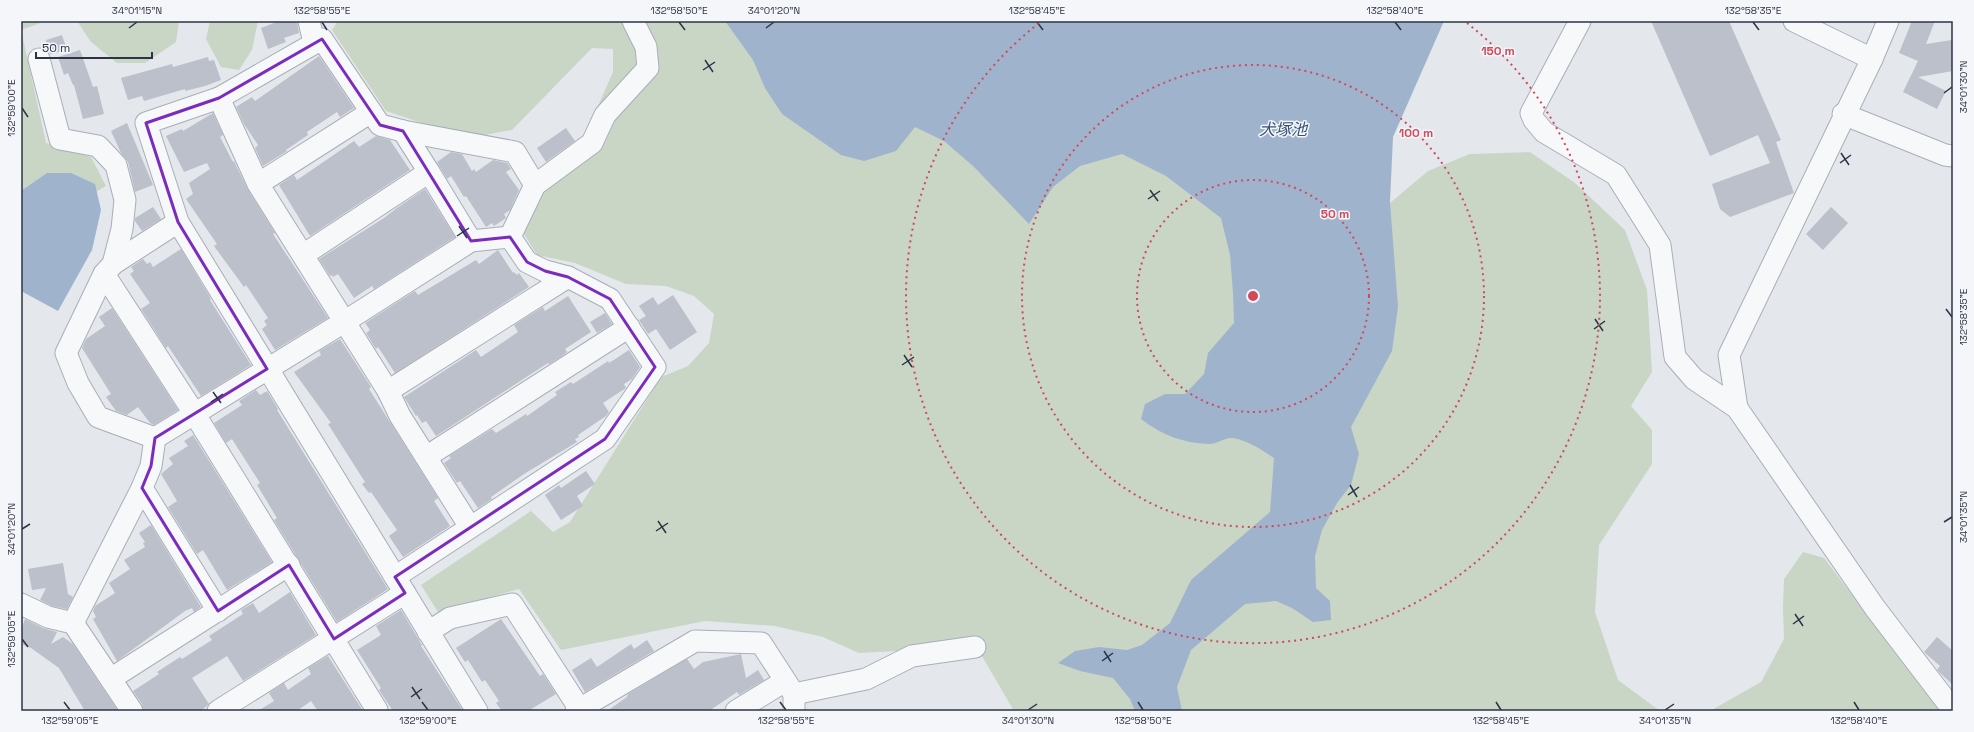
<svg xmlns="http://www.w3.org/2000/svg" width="1974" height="732" viewBox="0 0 1974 732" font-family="'Space Grotesk','Noto Sans JP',sans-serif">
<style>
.green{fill:#c9d6c5}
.water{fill:#9fb4cc}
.building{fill:#bbc0ca}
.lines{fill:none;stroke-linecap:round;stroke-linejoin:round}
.minor-casing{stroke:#a9aeb7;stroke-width:23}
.minor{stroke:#f7f8fa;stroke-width:21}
.marked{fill:none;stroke:#7b2cbf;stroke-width:3;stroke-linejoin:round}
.ticks{fill:none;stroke:#2b3445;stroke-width:1.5}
.ring{fill:none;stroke:#d1495b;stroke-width:2;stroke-dasharray:2 4}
.labels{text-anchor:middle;stroke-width:3;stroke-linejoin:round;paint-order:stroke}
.water-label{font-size:16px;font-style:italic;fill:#34527a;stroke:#f4f6f9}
.centre{fill:#d1495b;stroke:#f4f6f9;stroke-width:2}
.ring-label{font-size:12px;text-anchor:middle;font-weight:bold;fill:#d1495b;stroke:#f4f6f9;stroke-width:3;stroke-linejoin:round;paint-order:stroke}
.neatline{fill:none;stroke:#2b3445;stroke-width:1.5}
.ticks-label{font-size:10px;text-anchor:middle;fill:#2b3445}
</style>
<rect width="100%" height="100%" fill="#e4e7ec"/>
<g class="green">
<path d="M 21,21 L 46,21 L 21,30 L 46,143 L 91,157 L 106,186 L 87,197 L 21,211 Z"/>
<path d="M 77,21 L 179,21 L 176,42 L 145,63 L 117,63 L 91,42 Z"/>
<path d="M 210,21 L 258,21 L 252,50 L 239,70 L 221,67 L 206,39 Z"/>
<path d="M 338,21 L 1004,21 L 1119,117 L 1359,229 L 1428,171 L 1470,154 L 1530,152 L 1575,183 L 1625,230 L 1647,290 L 1652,372 L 1631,406 L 1652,430 L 1652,464 L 1599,545 L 1595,612 L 1618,680 L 1660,711 L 1014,711 L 979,651 L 916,650 L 859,653 L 823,637 L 775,626 L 705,621 L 561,650 L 519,589 L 438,612 L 421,585 L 531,511 L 553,532 L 570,522 L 661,377 L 688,366 L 709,343 L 714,314 L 694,296 L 666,286 L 626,284 L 575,263 L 537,255 L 524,234 L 542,191 L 586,133 L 613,72 L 613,49 L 592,48 L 512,130 L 479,136 L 425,124 L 386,111 L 332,30 Z"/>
<path d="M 1803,552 L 1824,558 L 1940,711 L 1710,711 L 1761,682 L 1784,639 L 1783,608 L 1784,579 Z"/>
</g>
<g class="water">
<path d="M 725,21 L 1444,21 L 1393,137 L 1390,202 L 1398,307 L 1392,351 L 1351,427 L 1359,454 L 1351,485 L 1337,503 L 1322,530 L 1315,556 L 1316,588 L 1330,601 L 1331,620 L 1313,622 L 1292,608 L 1276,601 L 1245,604 L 1191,650 L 1177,687 L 1182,711 L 1135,711 L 1130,699 L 1113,678 L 1080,671 L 1058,663 L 1075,651 L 1099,647 L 1127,650 L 1142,645 L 1170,623 L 1191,580 L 1270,512 L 1274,458 C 1260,449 1249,441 1233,438 C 1225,437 1217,444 1209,444 C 1182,443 1162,435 1141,419 L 1145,404 L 1165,394 L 1185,394 L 1204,374 L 1208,353 L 1234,323 L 1233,293 L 1230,255 L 1221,218 L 1166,176 L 1122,154 L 1080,166 L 1053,187 L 1029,224 L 973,166 L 944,141 L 915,127 L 896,151 L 864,161 L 841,155 L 782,114 L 765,88 L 753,60 Z"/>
<path d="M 47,173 L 71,173 L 95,184 L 101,210 L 92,250 L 58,311 L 21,291 L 21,191 Z"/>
</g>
<g class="building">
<path d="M 279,21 L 297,21 L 299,33 L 284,38 L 286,42 L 268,49 L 261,28 Z"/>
<path d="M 1651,21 L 1729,21 L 1781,140 L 1776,142 L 1794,193 L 1730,217 L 1720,209 L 1712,184 L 1770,163 L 1758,135 L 1710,156 Z"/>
<path d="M 1912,21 L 1935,21 L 1926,44 L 1952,40 L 1953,71 L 1918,77 L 1946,91 L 1937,109 L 1903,92 L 1918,61 L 1899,53 Z"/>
<path d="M 62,35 L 67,50 L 50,54 L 46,40 Z"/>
<path d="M 80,50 L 93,87 L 97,86 L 104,114 L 83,119 L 74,85 L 73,85 L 68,73 L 64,75 L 58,57 Z"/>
<path d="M 319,56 L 354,108 L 340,117 L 337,112 L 307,132 L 308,135 L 286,150 L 287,151 L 263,166 L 255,148 L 258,145 L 244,124 L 236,107 L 252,97 L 255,101 Z"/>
<path d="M 208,57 L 209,61 L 214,60 L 221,80 L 205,86 L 185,91 L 185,89 L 144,101 L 142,96 L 128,100 L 121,78 L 172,64 L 173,67 Z"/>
<path d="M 213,113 L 223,135 L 220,137 L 233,162 L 234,161 L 248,190 L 275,233 L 273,234 L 328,318 L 275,350 L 262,329 L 267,325 L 264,321 L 268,318 L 246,285 L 244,287 L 214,246 L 217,244 L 186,199 L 193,194 L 189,183 L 210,169 L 207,163 L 184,172 L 166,136 L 182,129 L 183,131 Z"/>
<path d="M 127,123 L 153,185 L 135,192 L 128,162 L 121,153 L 111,131 Z"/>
<path d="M 566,128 L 575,141 L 546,162 L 537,148 Z"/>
<path d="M 376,136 L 390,140 L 410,170 L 310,236 L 279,185 L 294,175 L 297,180 L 354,141 L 359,147 Z"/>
<path d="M 451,152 L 462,154 L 472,171 L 474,169 L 476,172 L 493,160 L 507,163 L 511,169 L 506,172 L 519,190 L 510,210 L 504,214 L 506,218 L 494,226 L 492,223 L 486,227 L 466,196 L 464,197 L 451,176 L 447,179 L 437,162 Z"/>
<path d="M 425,189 L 455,237 L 374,289 L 372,286 L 354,298 L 338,274 L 333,277 L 332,275 L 330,276 L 319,259 L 384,218 L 397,208 Z"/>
<path d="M 153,207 L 161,219 L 142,231 L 135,221 L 135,218 Z"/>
<path d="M 1831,207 L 1848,223 L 1823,250 L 1806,234 Z"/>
<path d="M 181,249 L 211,299 L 210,300 L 251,365 L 201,396 L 168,346 L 166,348 L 141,309 L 150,303 L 130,274 L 134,271 L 131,267 L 143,259 L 147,264 L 150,262 L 153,267 Z"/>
<path d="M 498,250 L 513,273 L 514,272 L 517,275 L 519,273 L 529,287 L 395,373 L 378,347 L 376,349 L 366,333 L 370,330 L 365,323 L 415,291 L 418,295 L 476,260 L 479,264 Z"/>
<path d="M 673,295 L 697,332 L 670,350 L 656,329 L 648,334 L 639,320 L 646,316 L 639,306 L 653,297 L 658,305 Z"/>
<path d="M 568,296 L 591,332 L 565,349 L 567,352 L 562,356 L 549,364 L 548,363 L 436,436 L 426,421 L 422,423 L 417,415 L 416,416 L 404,397 L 476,350 L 481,357 L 518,332 L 514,325 L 543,307 L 545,311 Z"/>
<path d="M 112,308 L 178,410 L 154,425 L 150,423 L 138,407 L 127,415 L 116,411 L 106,397 L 111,394 L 82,348 L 86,339 L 105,326 L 99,317 Z"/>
<path d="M 605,313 L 612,324 L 597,333 L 590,322 Z"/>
<path d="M 340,339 L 371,387 L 369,389 L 438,498 L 434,501 L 450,526 L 403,557 L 389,536 L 397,530 L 371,492 L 369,493 L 362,484 L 365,482 L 328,424 L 331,423 L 294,372 L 321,355 L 319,351 Z"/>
<path d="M 629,350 L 640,367 L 632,379 L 624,384 L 626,388 L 603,403 L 609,412 L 606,416 L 578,435 L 579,437 L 575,439 L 577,442 L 524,474 L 491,497 L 492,499 L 478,508 L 460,481 L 457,483 L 444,463 L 451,458 L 449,456 L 492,429 L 496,433 L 526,414 L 527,416 L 557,395 L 555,392 L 571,382 L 573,384 L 608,361 L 609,363 Z"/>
<path d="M 256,390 L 260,395 L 267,391 L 278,409 L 277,410 L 388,589 L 337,622 L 274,520 L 277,518 L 257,485 L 260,483 L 232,439 L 226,443 L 214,423 L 242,405 L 239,401 Z"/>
<path d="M 193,435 L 272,562 L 227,590 L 203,550 L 197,554 L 168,507 L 177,501 L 161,474 L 173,464 L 169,458 L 188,446 L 184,441 Z"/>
<path d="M 586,471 L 595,484 L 577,496 L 583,506 L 561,520 L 545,495 L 559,485 L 561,488 Z"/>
<path d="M 151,525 L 201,607 L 194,612 L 192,608 L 185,611 L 117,661 L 93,619 L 96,617 L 93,611 L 95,606 L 115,593 L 109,583 L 130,569 L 124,560 L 145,547 L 143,543 L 145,542 L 139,533 Z"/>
<path d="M 63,563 L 68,594 L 73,597 L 67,609 L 52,606 L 40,600 L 46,588 L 32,590 L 28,569 Z"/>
<path d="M 290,592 L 316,635 L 243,681 L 227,656 L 192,678 L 209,704 L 201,711 L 144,711 L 142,704 L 133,691 L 159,674 L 157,672 L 180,657 L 182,659 L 212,640 L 209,636 L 243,614 L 241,610 L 253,603 L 259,613 Z"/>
<path d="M 401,610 L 422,645 L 421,646 L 463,711 L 393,711 L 379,690 L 381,688 L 357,650 L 381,635 L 376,626 Z"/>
<path d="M 25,619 L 43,628 L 57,632 L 51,644 L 63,637 L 73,644 L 118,711 L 85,711 L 59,668 L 31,648 L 21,644 L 21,631 Z"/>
<path d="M 501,619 L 540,676 L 543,674 L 556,694 L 528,711 L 502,711 L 496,703 L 499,701 L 485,680 L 482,682 L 468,660 L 465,662 L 456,648 Z"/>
<path d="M 1937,637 L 1953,651 L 1953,685 L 1937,670 L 1940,666 L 1924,652 Z"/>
<path d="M 647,640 L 654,651 L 585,692 L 572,670 L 591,658 L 597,667 L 631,644 L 634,649 Z"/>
<path d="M 741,654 L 746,678 L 758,670 L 764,680 L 739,695 L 737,692 L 709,711 L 607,711 L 627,697 L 628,694 L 687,659 L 694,669 L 703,662 Z"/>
<path d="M 328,656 L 363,711 L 318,711 L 311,701 L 297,711 L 258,711 L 274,701 L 269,693 L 284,683 L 288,690 L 311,674 L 308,668 Z"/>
</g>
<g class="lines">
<defs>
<g id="minor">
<path d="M 309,21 L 314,43"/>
<path d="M 1580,21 L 1531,113 L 1534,120 L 1544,132 L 1616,175 L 1660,245 L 1675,357 L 1694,379 L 1737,408 L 1875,608 L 1953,710"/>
<path d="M 1794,21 L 1872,59"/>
<path d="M 39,59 L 60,139 L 98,146 L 116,165 L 125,200 L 122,229 L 113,264 L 104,274 L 66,353 L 78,383 L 98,417 L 155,438"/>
<path d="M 219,98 L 258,184"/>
<path d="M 371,112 L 258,184 L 388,391 L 400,416 L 470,527"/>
<path d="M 1843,114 L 1945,155 L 1953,156"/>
<path d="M 403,131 L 429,172"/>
<path d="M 510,237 L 535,185 L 592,143 L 605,115 L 648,68 L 646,47 L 633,21"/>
<path d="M 303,255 L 429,172 L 471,241"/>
<path d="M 113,264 L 178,222"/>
<path d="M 104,274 L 194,413 L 377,710"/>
<path d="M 388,391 L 568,277 L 610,299 L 655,367 L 605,439 L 395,577"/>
<path d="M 1737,408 L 1729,355 L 1872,59 L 1888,21"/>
<path d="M 426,457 L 629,327"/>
<path d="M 142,488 L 218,611"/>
<path d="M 21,604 L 48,617 L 73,623 L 132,711"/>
<path d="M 73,623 L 142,488 L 151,466 L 155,438 L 344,322 L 471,241 L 510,237 L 527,262 L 545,271 L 568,277"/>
<path d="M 428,632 L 450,618 L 512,604 L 581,711"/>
<path d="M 112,678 L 289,565"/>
<path d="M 794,694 L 866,679 L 912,656 L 975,647"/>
<path d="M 218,711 L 405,593"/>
<path d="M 477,711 L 178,222 L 146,123 L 219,98 L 322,39 L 380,125 L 403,131 L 515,152 L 535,185"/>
<path d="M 576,711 L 695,641 L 761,643 L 794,694 L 794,711"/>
<path d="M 736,711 L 785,681"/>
</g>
</defs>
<use href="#minor" class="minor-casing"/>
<use href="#minor" class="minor"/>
</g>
<path class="marked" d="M 322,39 L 380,125 L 403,131 L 471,241 L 510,237 L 527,262 L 545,271 L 568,277 L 610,299 L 655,367 L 605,439 L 395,577 L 405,593 L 334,639 L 289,565 L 218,611 L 142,488 L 151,466 L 155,438 L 267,369 L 178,222 L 146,123 L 219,98 Z"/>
<path class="ticks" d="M 322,22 L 327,30M 679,22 L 685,30M 1037,22 L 1043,30M 1395,22 L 1401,30M 1753,22 L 1759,30M 129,28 L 137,22M 766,28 L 774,22M 705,60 L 713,72M 703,70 L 715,62M 1944,93 L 1952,87M 22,108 L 28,117M 1841,153 L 1849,165M 1840,163 L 1851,155M 1150,190 L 1158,201M 1148,199 L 1160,191M 459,226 L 467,238M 457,236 L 469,228M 1946,309 L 1952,317M 1595,319 L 1603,331M 1594,329 L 1605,321M 904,355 L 912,367M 902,365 L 914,357M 213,392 L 221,403M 211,402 L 223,394M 1350,485 L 1357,497M 1348,495 L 1359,487M 658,521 L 666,533M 1944,522 L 1952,517M 22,529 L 30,524M 656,531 L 668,523M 1795,614 L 1803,626M 1793,624 L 1804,616M 22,639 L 28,647M 1104,651 L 1111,662M 1102,661 L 1113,653M 412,687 L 420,699M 411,697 L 422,689M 64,702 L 70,710M 422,702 L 428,710M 780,702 L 786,710M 1138,702 L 1143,710M 1496,702 L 1501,710M 1854,702 L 1859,710M 1028,710 L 1037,704M 1665,710 L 1674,704"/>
<g class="ring">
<circle cx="1253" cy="296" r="116"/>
<circle cx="1253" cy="296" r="231"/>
<path d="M1467 23A347 347 0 1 1 1039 23"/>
</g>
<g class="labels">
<g class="water-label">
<text x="1283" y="135">犬塚池</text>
</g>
</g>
<circle cx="1253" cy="296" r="6" class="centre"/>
<g class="ring-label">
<text x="1498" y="55">150 m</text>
<text x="1416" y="137">100 m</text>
<text x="1335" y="218">50 m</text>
</g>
<rect width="1974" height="732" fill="none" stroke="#f4f6f9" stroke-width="44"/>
<path d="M36 52v6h116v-6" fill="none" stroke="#2b3445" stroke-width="2"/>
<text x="42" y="52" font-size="12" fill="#2b3445" stroke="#f4f6f9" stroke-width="3" paint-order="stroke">50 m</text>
<rect x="22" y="22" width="1930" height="688" class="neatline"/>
<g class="ticks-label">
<text x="137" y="14">34°01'15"N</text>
<text x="322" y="14">132°58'55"E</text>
<text x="679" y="14">132°58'50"E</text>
<text x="774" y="14">34°01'20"N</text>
<text x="1037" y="14">132°58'45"E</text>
<text x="1395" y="14">132°58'40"E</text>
<text x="1753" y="14">132°58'35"E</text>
<text transform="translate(1963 87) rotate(-90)" y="4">34°01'30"N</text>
<text transform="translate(11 108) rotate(-90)" y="4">132°59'00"E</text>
<text transform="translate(1963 317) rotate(-90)" y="4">132°58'35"E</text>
<text transform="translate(1963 517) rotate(-90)" y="4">34°01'35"N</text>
<text transform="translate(11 529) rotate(-90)" y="4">34°01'20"N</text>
<text transform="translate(11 639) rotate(-90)" y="4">132°59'05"E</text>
<text x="70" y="724">132°59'05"E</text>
<text x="428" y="724">132°59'00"E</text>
<text x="786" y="724">132°58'55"E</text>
<text x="1028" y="724">34°01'30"N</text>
<text x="1143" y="724">132°58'50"E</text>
<text x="1501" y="724">132°58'45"E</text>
<text x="1665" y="724">34°01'35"N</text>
<text x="1859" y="724">132°58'40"E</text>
</g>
</svg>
